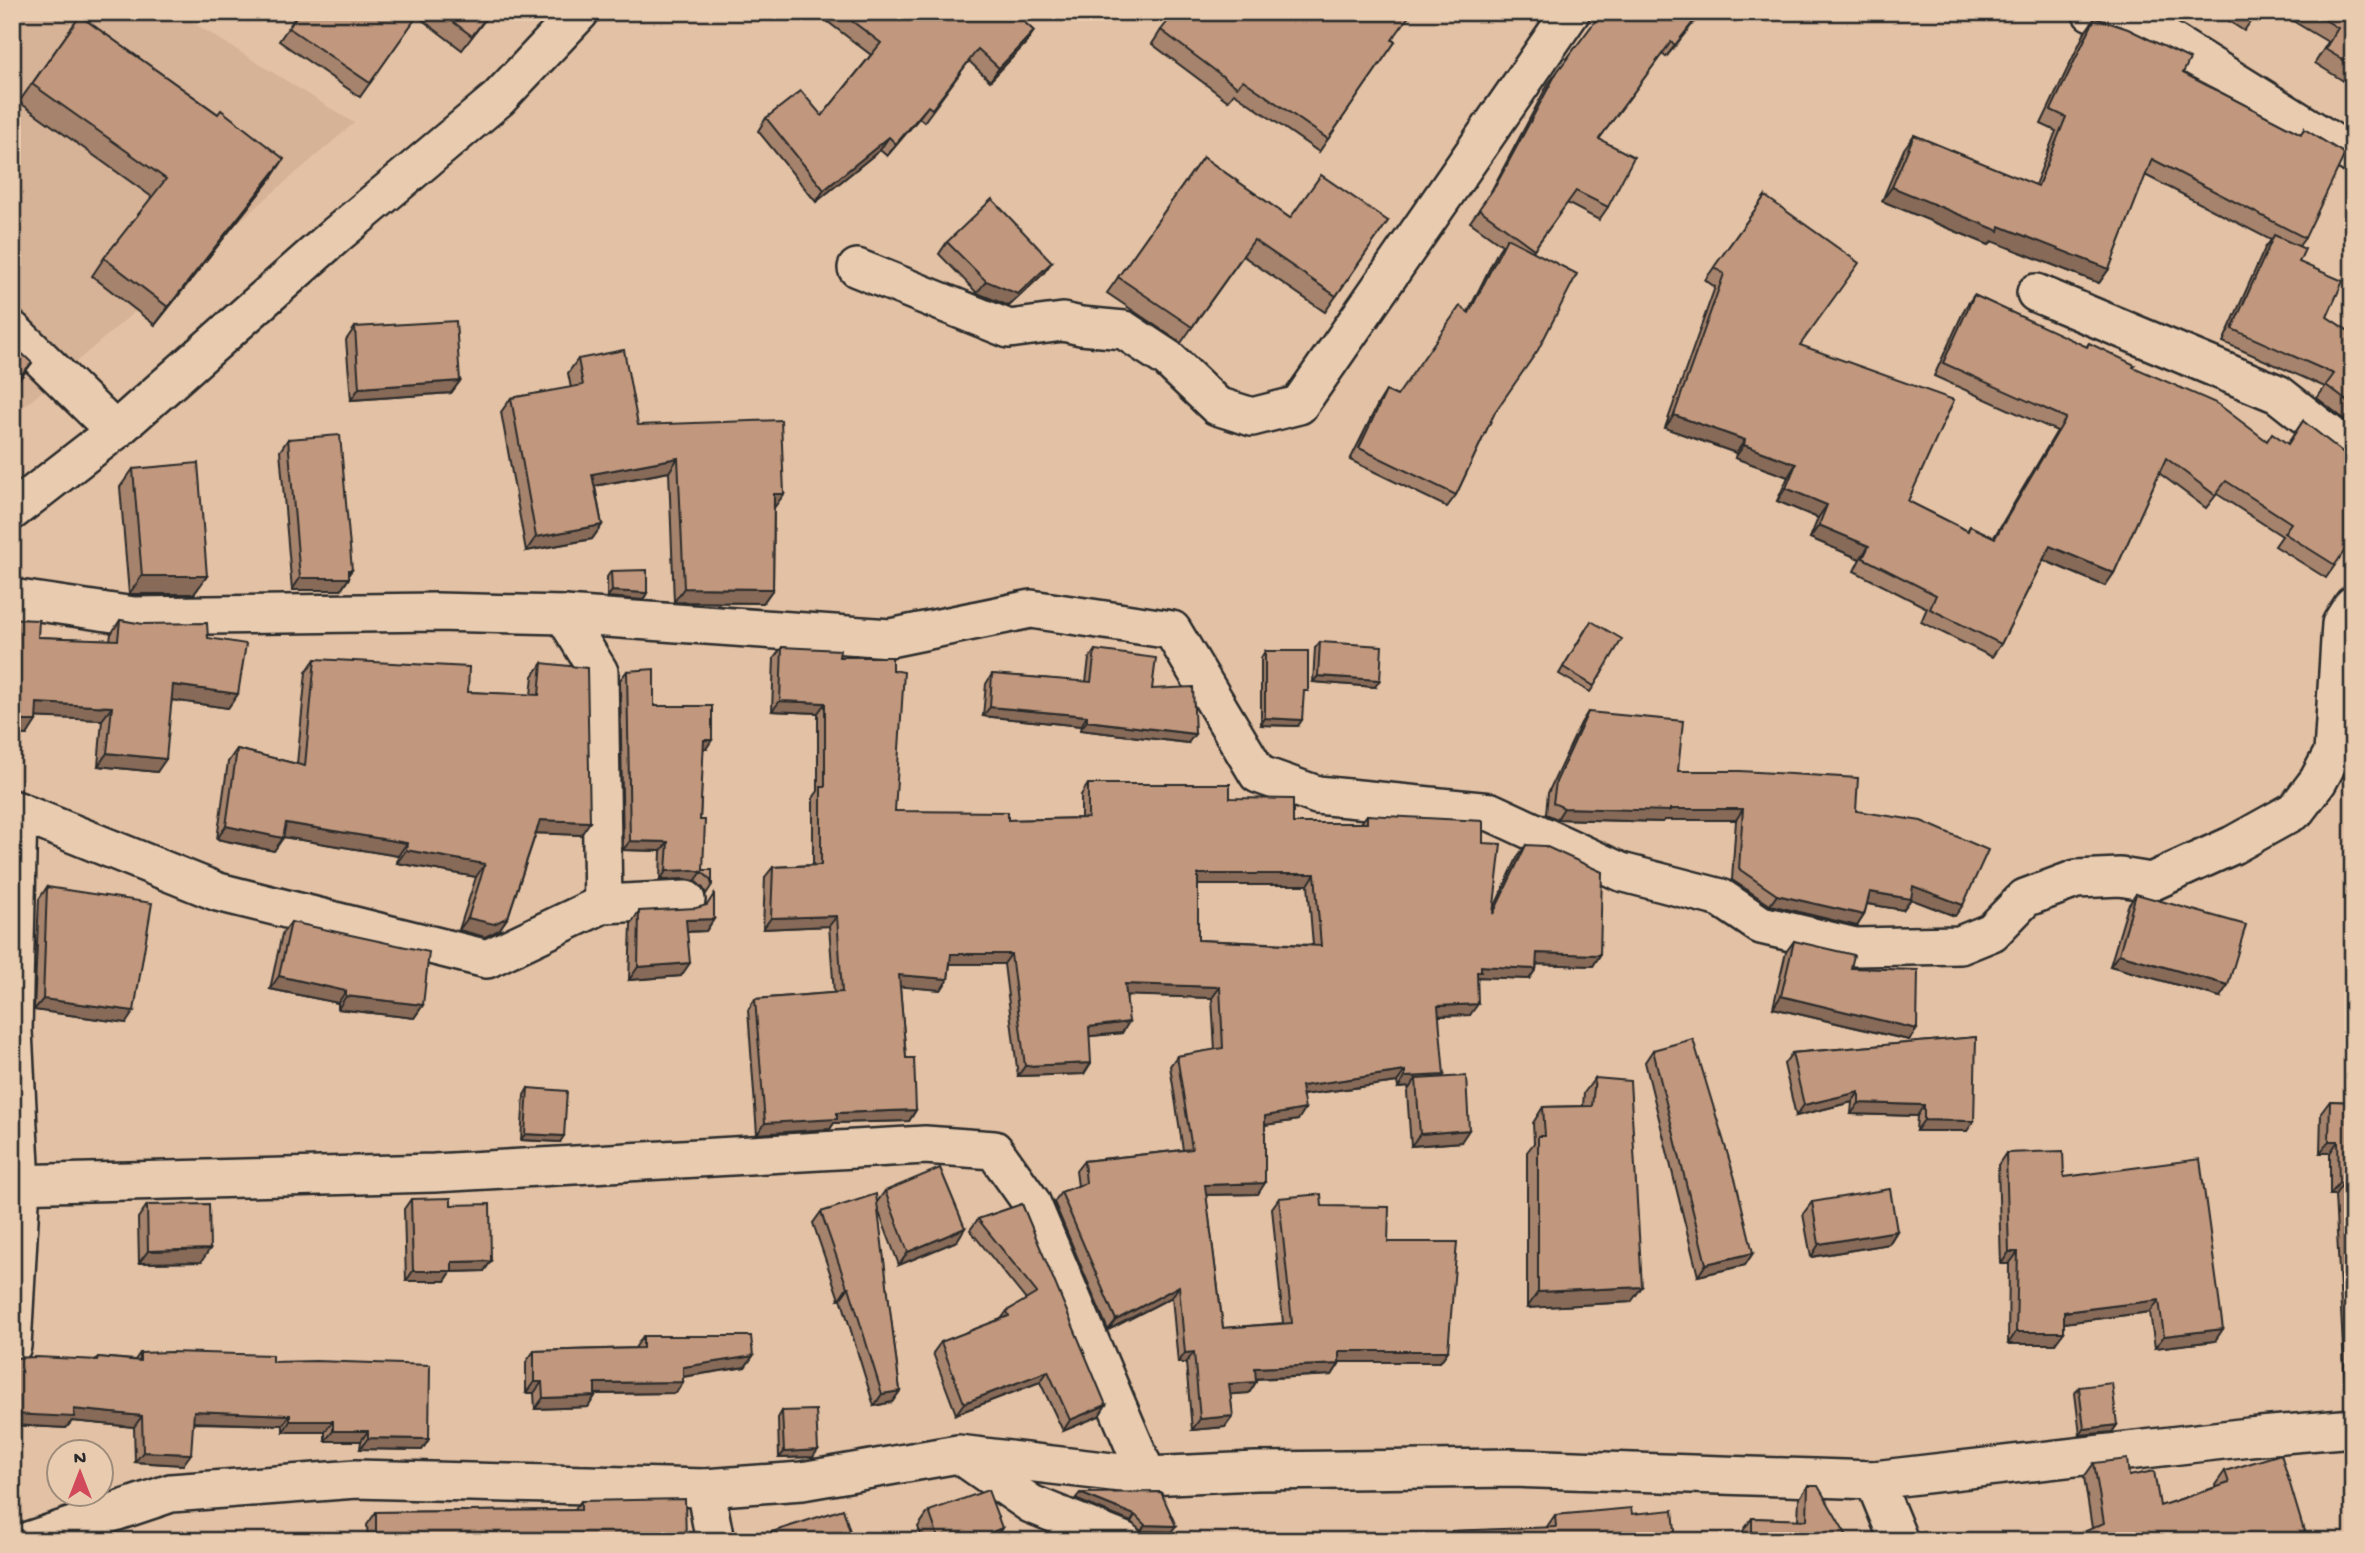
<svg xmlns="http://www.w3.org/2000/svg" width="2365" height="1553" viewBox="0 0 2365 1553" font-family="'Gochi Hand',sans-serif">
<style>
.built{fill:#d6b296}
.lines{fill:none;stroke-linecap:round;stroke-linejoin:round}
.street-casing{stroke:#2b2b2b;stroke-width:42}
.street{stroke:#e9ccb0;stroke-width:37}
.wall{fill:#a6836c;stroke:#2b2b2b;stroke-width:2;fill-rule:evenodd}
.shaded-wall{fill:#876a58;stroke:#2b2b2b;stroke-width:2}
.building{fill:#c1987d;stroke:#2b2b2b;stroke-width:2;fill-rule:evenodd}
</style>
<rect width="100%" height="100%" fill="#e3c1a4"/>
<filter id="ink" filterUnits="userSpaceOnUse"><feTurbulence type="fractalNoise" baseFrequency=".0143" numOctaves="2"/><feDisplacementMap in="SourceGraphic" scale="14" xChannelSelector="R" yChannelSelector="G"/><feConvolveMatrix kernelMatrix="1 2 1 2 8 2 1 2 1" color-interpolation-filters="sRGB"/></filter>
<g filter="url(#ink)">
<path class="built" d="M 12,12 L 176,12 L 354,123 L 12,417 Z"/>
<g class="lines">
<defs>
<g id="street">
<path d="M 2091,12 L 2162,36 L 2353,155"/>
<path d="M 857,268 L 1009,329 L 1063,322 L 1081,326 L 1124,330 L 1168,359 L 1217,406 L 1252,417 L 1299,405 L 1571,12"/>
<path d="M 2036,293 L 2278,394 L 2353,453"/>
<path d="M 12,330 L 115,431"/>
<path d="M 12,511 L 115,431 L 336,235 L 498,99 L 580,12"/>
<path d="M 12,598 L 134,616 L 436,612 L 564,615 L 890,638 L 1031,609 L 1172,630 L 1258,774 L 1317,795 L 1491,812 L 1621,872 L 1721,898 L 1761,925 L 1855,947 L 1960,945 L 1992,932 L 2025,898 L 2076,879 L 2120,877 L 2151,882 L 2233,845 L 2296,810 L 2318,781 L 2333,753 L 2341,624 L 2353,605"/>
<path d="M 564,615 L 599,672 L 603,904"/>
<path d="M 12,809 L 218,892 L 487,959 L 603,904 L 686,900"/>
<path d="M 12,1184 L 434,1173 L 925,1145 L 994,1150 L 1031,1202 L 1147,1476"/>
<path d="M 12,1346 L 21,1184 L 13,1031 L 18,811"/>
<path d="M 962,1456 L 1031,1504 L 1123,1541"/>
<path d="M 1874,1480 L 1899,1541"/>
<path d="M 705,1488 L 715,1541"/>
<path d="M 28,1541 L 171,1493 L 356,1479 L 705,1488 L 802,1481 L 958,1454 L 1147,1476 L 1256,1471 L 1512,1468 L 1874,1480 L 2249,1437 L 2353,1428"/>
</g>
</defs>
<use href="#street" class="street-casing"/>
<use href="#street" class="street"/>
</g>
<g class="wall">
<path d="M 299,12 L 491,12 L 462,50 L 417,16 L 360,97 L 279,41 Z"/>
<path d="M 815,12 L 1013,12 L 1034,31 L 1025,44 L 990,81 L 969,61 L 924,122 L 919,118 L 887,156 L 880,150 L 816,202 L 758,131 L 766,118 L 822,116 L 871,55 Z"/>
<path d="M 1598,12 L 1702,12 L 1666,57 L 1662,54 L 1599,139 L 1608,207 L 1599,220 L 1567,203 L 1533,251 L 1495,412 L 1456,495 L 1447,507 L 1350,460 L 1378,404 L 1386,391 L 1397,396 L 1468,312 L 1498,251 L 1502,245 L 1470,222 L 1488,197 L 1548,84 L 1600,15 L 1597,13 Z"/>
<path d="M 2215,12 L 2257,12 L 2244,31 Z"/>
<path d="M 2278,12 L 2353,12 L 2353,87 L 2315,63 L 2328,42 Z"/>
<path d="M 80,16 L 218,114 L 272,177 L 155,325 L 92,276 L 104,258 L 152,197 L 19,102 Z"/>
<path d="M 2095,18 L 2183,73 L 2301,134 L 2304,129 L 2305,238 L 2299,246 L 2299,262 L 2327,317 L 2353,334 L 2353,426 L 2317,398 L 2325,387 L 2223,342 L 2265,248 L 2271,240 L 2145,175 L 2109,269 L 2099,283 L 1992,241 L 1989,245 L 1882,201 L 1904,149 L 1914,135 L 2035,185 L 2056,131 L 2041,124 L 2085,32 Z"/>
<path d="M 1161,30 L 1392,40 L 1395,42 L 1319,152 L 1234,93 L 1228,101 L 1152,44 Z"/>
<path d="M 1203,157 L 1290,218 L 1388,221 L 1325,312 L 1243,256 L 1181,343 L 1107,293 Z"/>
<path d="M 1765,196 L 1800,345 L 1908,501 L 1967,531 L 1970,526 L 1994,537 L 2057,431 L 1934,376 L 1965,308 L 1974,295 L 2086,347 L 2089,343 L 2267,441 L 2288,443 L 2303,421 L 2335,565 L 2326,578 L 2275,546 L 2282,536 L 2217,494 L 2206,508 L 2159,473 L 2114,573 L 2105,586 L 2043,560 L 2001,644 L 1992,657 L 1921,622 L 1927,608 L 1854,571 L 1860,559 L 1810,538 L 1818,518 L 1777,501 L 1788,477 L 1735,458 L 1736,453 L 1665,428 L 1715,287 L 1705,280 Z"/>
<path d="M 947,242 L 1043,274 L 1009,306 L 977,293 L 939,254 Z"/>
<path d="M 355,327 L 460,381 L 451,393 L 351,400 L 346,340 Z"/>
<path d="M 578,359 L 638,425 L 784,494 L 774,507 L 773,589 L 763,603 L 674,602 L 669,472 L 595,486 L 602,525 L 592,539 L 526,551 L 501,412 L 511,398 L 571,388 L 568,373 Z"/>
<path d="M 288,439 L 349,574 L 349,578 L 341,590 L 292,590 L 280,451 Z"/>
<path d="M 133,469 L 207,576 L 194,594 L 129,594 L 120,487 Z"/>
<path d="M 611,571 L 647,593 L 643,600 L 607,597 L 607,577 Z"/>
<path d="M 12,619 L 38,637 L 110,640 L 111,634 L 120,620 L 208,638 L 238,694 L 228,708 L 172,700 L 157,772 L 98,766 L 102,720 L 37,717 L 27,735 L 12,734 Z"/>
<path d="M 1587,627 L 1594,686 L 1590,692 L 1559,674 Z"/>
<path d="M 1320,642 L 1375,687 L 1313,682 L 1315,648 Z"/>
<path d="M 782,647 L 839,657 L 895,811 L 1008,820 L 1081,818 L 1081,795 L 1088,784 L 1230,798 L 1293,823 L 1361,823 L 1367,815 L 1483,843 L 1494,908 L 1518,856 L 1526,845 L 1600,955 L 1593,966 L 1537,964 L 1536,969 L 1529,979 L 1478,977 L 1470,1015 L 1438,1016 L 1442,1077 L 1461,1142 L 1411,1146 L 1407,1092 L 1410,1087 L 1398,1088 L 1397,1082 L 1303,1095 L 1298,1120 L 1265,1125 L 1258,1194 L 1206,1195 L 1223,1328 L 1283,1323 L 1272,1208 L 1279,1198 L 1322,1206 L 1388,1242 L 1448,1351 L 1440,1362 L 1339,1362 L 1339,1364 L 1332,1375 L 1256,1379 L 1256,1382 L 1249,1393 L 1230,1394 L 1233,1416 L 1225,1427 L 1192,1430 L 1186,1363 L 1178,1363 L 1172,1297 L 1108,1330 L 1054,1202 L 1061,1192 L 1078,1186 L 1076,1171 L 1084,1161 L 1183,1150 L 1170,1066 L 1177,1056 L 1215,1050 L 1212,998 L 1127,995 L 1122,1033 L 1089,1036 L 1084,1074 L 1018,1076 L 1004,964 L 950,964 L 948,979 L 941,990 L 900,986 L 906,1058 L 916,1110 L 909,1121 L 834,1123 L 830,1129 L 757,1134 L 748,1010 L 755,999 L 834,993 L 829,926 L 763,929 L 765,877 L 773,867 L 813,865 L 813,798 L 818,791 L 818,713 L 772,711 L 774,658 ZM 1198,885 L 1308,885 L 1313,945 L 1198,940 Z"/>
<path d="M 1095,650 L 1152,689 L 1188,743 L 1080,730 L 1081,726 L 983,716 L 986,684 L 992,674 L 1086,682 L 1089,659 Z"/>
<path d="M 1265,651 L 1298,726 L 1261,725 L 1261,658 Z"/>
<path d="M 315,659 L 468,692 L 531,695 L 533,676 L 542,663 L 581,835 L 536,833 L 508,917 L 499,930 L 485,937 L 459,930 L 476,877 L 397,863 L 398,856 L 283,837 L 274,851 L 217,839 L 228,762 L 237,749 L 297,764 L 306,672 Z"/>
<path d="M 627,671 L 654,706 L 706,749 L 703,749 L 700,820 L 703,870 L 712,870 L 712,885 L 706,894 L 703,888 L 695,881 L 685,879 L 660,880 L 661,851 L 623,850 L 620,680 Z"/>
<path d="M 1588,712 L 1678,771 L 1856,811 L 1955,916 L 1911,899 L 1903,910 L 1867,904 L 1864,915 L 1857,926 L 1770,905 L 1732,880 L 1736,820 L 1664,820 L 1663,822 L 1557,819 L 1546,814 L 1548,793 L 1581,723 Z"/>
<path d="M 47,887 L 126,1023 L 34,1010 L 39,899 Z"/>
<path d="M 2136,894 L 2220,997 L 2110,966 L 2128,906 Z"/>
<path d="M 639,911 L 714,919 L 706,931 L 687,932 L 681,976 L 629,980 L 631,924 Z"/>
<path d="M 291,922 L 423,1005 L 414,1018 L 338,1009 L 338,1003 L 270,989 L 282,934 Z"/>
<path d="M 1794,941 L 1851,968 L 1917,1029 L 1909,1040 L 1773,1008 L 1786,952 Z"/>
<path d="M 1976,1037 L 1967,1131 L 1916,1131 L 1917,1116 L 1851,1114 L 1852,1102 L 1796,1116 L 1784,1064 L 1792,1053 Z"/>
<path d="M 1653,1050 L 1753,1253 L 1745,1265 L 1698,1276 L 1645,1062 Z"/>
<path d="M 1595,1078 L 1631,1302 L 1527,1308 L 1527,1152 L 1534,1143 L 1533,1123 L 1543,1107 L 1583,1106 L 1584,1093 Z"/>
<path d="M 528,1088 L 560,1142 L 521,1140 L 524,1095 Z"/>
<path d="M 2330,1101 L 2353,1102 L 2353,1385 L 2345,1386 L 2335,1195 L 2330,1195 L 2330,1153 L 2320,1153 L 2321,1113 Z"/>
<path d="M 2006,1153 L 2064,1177 L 2215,1341 L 2155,1348 L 2150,1312 L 2064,1323 L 2055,1344 L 2008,1344 L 2009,1264 L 2001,1264 L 1998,1165 Z"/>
<path d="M 885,1191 L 957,1241 L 899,1265 L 877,1207 L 900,1391 L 892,1402 L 874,1406 L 841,1298 L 839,1299 L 813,1223 L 821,1212 L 877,1202 Z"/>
<path d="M 411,1199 L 451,1205 L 491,1261 L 484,1271 L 451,1272 L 445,1281 L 406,1281 L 404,1209 Z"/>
<path d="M 1812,1202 L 1897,1231 L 1889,1244 L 1811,1257 L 1803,1214 Z"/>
<path d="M 1022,1204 L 1099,1416 L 1063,1431 L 1040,1382 L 956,1414 L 933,1353 L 941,1342 L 1001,1319 L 1007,1311 L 1026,1300 L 970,1230 L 978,1219 Z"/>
<path d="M 147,1205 L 201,1262 L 139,1263 L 138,1218 Z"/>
<path d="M 643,1336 L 753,1356 L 745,1367 L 683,1377 L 683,1382 L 676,1393 L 595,1394 L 595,1396 L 588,1407 L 535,1409 L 534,1393 L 526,1393 L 526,1362 L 534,1351 L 635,1348 Z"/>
<path d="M 140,1353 L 272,1362 L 429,1439 L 422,1450 L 360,1449 L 361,1441 L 325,1441 L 325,1432 L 283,1432 L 283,1425 L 193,1423 L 183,1465 L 135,1462 L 134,1427 L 72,1421 L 66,1428 L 12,1425 L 12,1358 L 95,1360 L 98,1357 L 135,1360 Z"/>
<path d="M 2079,1387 L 2117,1425 L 2112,1432 L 2080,1435 L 2075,1393 Z"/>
<path d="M 782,1411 L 813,1457 L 779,1458 L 778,1418 Z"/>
<path d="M 2094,1463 L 2129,1476 L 2160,1506 L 2216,1487 L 2215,1485 L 2225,1471 L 2307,1541 L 2092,1528 L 2084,1477 Z"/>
<path d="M 1808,1486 L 1850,1541 L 1743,1541 L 1743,1531 L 1752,1518 L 1798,1520 L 1799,1499 Z"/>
<path d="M 1161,1492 L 1171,1532 L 1141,1531 L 1131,1522 L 1075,1499 Z"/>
<path d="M 581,1501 L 686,1541 L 368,1541 L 367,1525 L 376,1512 L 574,1510 Z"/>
<path d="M 929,1511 L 1002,1528 L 995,1538 L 997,1541 L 923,1541 L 918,1527 Z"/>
<path d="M 1632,1514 L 1676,1541 L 1445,1541 L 1452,1531 L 1546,1528 L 1555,1515 Z"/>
<path d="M 772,1532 L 853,1541 L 766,1541 Z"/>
</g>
<g class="shaded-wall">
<path d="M 1701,12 L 1702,12 L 1666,57 L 1675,45 Z"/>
<path d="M 1034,31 L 1025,44 L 990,81 L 999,68 Z"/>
<path d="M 928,106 L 919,118 L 887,156 L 896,144 Z"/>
<path d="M 889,137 L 880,150 L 816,202 L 824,190 Z"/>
<path d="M 284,159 L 272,177 L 155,325 L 168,307 Z"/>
<path d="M 1892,187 L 2000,226 L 2109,269 L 2099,283 L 1992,241 L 1989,245 L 1882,201 Z"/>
<path d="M 1052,262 L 1043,274 L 1009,306 L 977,293 L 986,281 Z"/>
<path d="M 32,363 L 23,375 L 12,387 L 12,384 Z"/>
<path d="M 460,381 L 451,393 L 351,400 L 359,388 Z"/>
<path d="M 1674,415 L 1745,440 L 1736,453 L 1665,428 Z"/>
<path d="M 1744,445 L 1796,464 L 1788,477 L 1735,458 Z"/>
<path d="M 678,458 L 669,472 L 583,488 L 592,474 Z"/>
<path d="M 1786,488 L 1827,505 L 1818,518 L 1777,501 Z"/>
<path d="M 774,494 L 784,494 L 774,508 Z"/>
<path d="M 602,525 L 592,539 L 526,551 L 536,537 Z"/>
<path d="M 1819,525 L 1869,546 L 1860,559 L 1810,538 Z"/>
<path d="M 2050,546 L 2114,573 L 2105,586 L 2041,559 Z"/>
<path d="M 352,570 L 346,578 L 349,578 L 341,590 L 292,590 L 300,578 Z"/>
<path d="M 142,576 L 207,576 L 194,594 L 129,594 Z"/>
<path d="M 684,588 L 773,589 L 763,603 L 674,602 Z"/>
<path d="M 612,591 L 647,593 L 643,600 L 607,597 Z"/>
<path d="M 1318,676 L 1380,680 L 1375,687 L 1313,682 Z"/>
<path d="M 173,685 L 238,694 L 228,708 L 164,699 Z"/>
<path d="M 780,701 L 825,703 L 818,713 L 772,711 Z"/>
<path d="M 37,703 L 112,707 L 102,720 L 27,717 Z"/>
<path d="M 990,707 L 1087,716 L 1081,726 L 983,716 Z"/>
<path d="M 1265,718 L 1302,720 L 1298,726 L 1261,725 Z"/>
<path d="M 12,721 L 36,721 L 27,735 L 12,734 Z"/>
<path d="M 1087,721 L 1195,734 L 1188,743 L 1080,730 Z"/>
<path d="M 704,740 L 712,740 L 706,749 L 697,749 Z"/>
<path d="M 107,753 L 166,759 L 157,772 L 98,766 Z"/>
<path d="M 1564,808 L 1670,809 L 1743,809 L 1736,820 L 1664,820 L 1663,822 L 1557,819 Z"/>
<path d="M 540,820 L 590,822 L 581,835 L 531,833 Z"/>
<path d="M 286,823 L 407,843 L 398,856 L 277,836 Z"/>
<path d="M 226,826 L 283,838 L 274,851 L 217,839 Z"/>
<path d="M 630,841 L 668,842 L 661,851 L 623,850 Z"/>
<path d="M 406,850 L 485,864 L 476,877 L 397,863 Z"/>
<path d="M 692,870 L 702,872 L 695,881 L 685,879 L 660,880 L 666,871 Z"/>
<path d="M 1198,874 L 1315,874 L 1308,885 L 1191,885 Z"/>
<path d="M 1913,886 L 1963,905 L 1955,916 L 1905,897 Z"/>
<path d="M 1870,892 L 1911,899 L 1903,910 L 1862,903 Z"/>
<path d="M 1777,895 L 1864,915 L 1857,926 L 1770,905 Z"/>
<path d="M 837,916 L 829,926 L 763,929 L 771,918 Z"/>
<path d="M 508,917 L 499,930 L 485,937 L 459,930 L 468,918 Z"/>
<path d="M 714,919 L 706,931 L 677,932 L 686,920 Z"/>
<path d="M 1537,953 L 1600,955 L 1593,966 L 1530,964 Z"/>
<path d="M 951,954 L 1011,954 L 1004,964 L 943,964 Z"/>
<path d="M 2119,954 L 2228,985 L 2220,997 L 2110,966 Z"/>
<path d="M 690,963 L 681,976 L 629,980 L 638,967 Z"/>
<path d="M 1481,966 L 1536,969 L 1529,979 L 1478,977 L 1474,983 L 1469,983 Z"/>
<path d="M 899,975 L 948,979 L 941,990 L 892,986 Z"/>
<path d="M 279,976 L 346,991 L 338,1003 L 270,989 Z"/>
<path d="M 1125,984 L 1220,987 L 1212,998 L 1118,995 Z"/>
<path d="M 346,996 L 423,1005 L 414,1018 L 338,1009 Z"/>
<path d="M 1781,996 L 1917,1029 L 1909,1040 L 1773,1008 Z"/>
<path d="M 43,999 L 134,1011 L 126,1023 L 34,1010 Z"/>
<path d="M 1478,1004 L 1470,1015 L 1430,1016 L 1438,1006 Z"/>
<path d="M 1129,1022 L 1122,1033 L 1082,1037 L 1089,1027 Z"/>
<path d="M 1091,1063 L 1084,1074 L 1018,1076 L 1025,1066 Z"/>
<path d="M 1405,1071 L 1397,1082 L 1294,1096 L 1301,1086 Z"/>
<path d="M 1444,1075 L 1436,1085 L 1416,1079 L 1410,1087 L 1398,1088 L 1405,1077 Z"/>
<path d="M 1859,1092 L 1852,1102 L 1796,1116 L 1804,1105 Z"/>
<path d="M 1859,1103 L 1924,1105 L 1917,1116 L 1851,1114 Z"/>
<path d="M 1305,1109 L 1298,1120 L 1258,1126 L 1265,1116 Z"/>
<path d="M 916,1110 L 909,1121 L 834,1123 L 830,1129 L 757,1134 L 765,1123 L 837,1113 Z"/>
<path d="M 1924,1120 L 1974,1121 L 1967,1131 L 1916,1131 Z"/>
<path d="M 1469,1130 L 1461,1142 L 1411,1146 L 1420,1134 Z"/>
<path d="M 525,1134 L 564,1136 L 560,1142 L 521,1140 Z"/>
<path d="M 2329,1141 L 2338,1141 L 2330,1153 L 2320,1153 Z"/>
<path d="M 1265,1183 L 1258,1194 L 1198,1195 L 1205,1185 Z"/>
<path d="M 2339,1183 L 2343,1183 L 2335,1195 L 2330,1195 Z"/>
<path d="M 965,1228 L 957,1241 L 899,1265 L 908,1252 Z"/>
<path d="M 1897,1231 L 1889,1244 L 1811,1257 L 1819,1244 Z"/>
<path d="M 210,1249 L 201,1262 L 139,1263 L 148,1251 Z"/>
<path d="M 2009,1252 L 2018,1252 L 2009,1264 L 2001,1264 Z"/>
<path d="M 1753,1253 L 1745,1265 L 1698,1276 L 1706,1264 Z"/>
<path d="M 491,1261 L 484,1271 L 451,1272 L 445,1281 L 406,1281 L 413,1271 L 452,1262 Z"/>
<path d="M 1179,1286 L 1172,1297 L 1108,1330 L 1116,1320 Z"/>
<path d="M 847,1287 L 849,1287 L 841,1298 L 839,1299 Z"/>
<path d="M 1642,1287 L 1631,1302 L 1527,1308 L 1538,1292 Z"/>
<path d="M 2159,1300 L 2150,1312 L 2056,1324 L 2064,1312 Z"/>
<path d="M 2223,1329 L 2215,1341 L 2155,1348 L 2164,1336 Z"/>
<path d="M 2016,1332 L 2064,1332 L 2055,1344 L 2008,1344 Z"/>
<path d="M 1339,1351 L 1448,1351 L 1440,1362 L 1331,1362 Z"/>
<path d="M 1194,1352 L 1186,1363 L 1178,1363 L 1185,1353 Z"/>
<path d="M 753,1356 L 745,1367 L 675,1378 L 683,1367 Z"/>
<path d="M 1339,1364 L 1332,1375 L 1248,1379 L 1255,1368 Z"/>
<path d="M 1048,1371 L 1040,1382 L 956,1414 L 964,1403 Z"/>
<path d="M 2353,1374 L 2353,1385 L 2345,1386 Z"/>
<path d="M 534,1382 L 542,1382 L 534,1393 L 526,1393 Z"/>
<path d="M 683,1382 L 676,1393 L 587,1394 L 595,1383 Z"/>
<path d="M 1256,1382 L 1249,1393 L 1222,1395 L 1229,1384 Z"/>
<path d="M 900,1391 L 892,1402 L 874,1406 L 882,1394 Z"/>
<path d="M 595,1396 L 588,1407 L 535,1409 L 543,1398 Z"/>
<path d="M 1106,1405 L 1099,1416 L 1063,1431 L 1070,1420 Z"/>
<path d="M 74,1409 L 142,1416 L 134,1427 L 72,1421 L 66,1428 L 12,1425 L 12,1414 Z"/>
<path d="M 194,1411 L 290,1415 L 283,1425 L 186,1422 Z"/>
<path d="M 1233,1416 L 1225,1427 L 1192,1430 L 1200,1419 Z"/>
<path d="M 290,1421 L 333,1421 L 325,1432 L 283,1432 Z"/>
<path d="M 2117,1425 L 2112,1432 L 2080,1435 L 2084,1429 Z"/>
<path d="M 333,1431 L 368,1431 L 361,1441 L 325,1441 Z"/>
<path d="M 368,1438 L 429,1439 L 422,1450 L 360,1449 Z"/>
<path d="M 818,1450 L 813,1457 L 779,1458 L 784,1452 Z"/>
<path d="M 143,1452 L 191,1454 L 183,1465 L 135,1462 Z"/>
<path d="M 1080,1493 L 1135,1515 L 1131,1522 L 1075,1499 Z"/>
<path d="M 1145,1525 L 1176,1526 L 1171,1532 L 1141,1531 Z"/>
<path d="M 1002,1528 L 994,1541 L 992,1532 Z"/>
</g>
<g class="building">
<path d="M 299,12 L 420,12 L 370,83 L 289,28 Z"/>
<path d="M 440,12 L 490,12 L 472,36 Z"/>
<path d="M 840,12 L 1013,12 L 1034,31 L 999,68 L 978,49 L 932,109 L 928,106 L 896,144 L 889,137 L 824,190 L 766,118 L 801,91 L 822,116 L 881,43 Z"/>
<path d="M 1175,12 L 1412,12 L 1392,40 L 1395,42 L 1328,139 L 1243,80 L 1237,87 L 1161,30 Z"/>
<path d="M 1602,12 L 1701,12 L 1675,45 L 1671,42 L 1599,139 L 1634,157 L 1608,207 L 1576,191 L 1534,249 L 1479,209 L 1496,185 L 1557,72 Z"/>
<path d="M 2248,12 L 2257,12 L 2254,16 Z"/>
<path d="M 2312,12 L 2353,12 L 2353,66 L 2325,49 L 2338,28 Z"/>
<path d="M 80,16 L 218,114 L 221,110 L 284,159 L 168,307 L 104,258 L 166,179 L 32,84 Z"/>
<path d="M 2095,18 L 2128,29 L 2190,59 L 2183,73 L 2301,134 L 2304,129 L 2345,154 L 2305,238 L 2152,159 L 2109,269 L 2000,226 L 1999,231 L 1892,187 L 1914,135 L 2038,186 L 2066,117 L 2051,110 Z"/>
<path d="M 1203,157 L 1290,218 L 1321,175 L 1388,221 L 1336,296 L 1254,240 L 1192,327 L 1118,277 Z"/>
<path d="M 1765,196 L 1859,263 L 1800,345 L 1954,400 L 1908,501 L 1968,531 L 1970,526 L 1995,538 L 2066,418 L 1943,363 L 1974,295 L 2087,347 L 2089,343 L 2135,365 L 2133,367 L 2218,404 L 2267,441 L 2272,433 L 2288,444 L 2303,421 L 2349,457 L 2353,458 L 2353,538 L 2335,565 L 2284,533 L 2291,523 L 2226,481 L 2215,495 L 2166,458 L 2114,573 L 2050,546 L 2001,644 L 1930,609 L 1936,595 L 1863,558 L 1869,546 L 1819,525 L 1827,505 L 1786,488 L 1796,464 L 1744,445 L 1745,440 L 1674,415 L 1724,274 L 1714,267 Z"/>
<path d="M 992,199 L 1052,262 L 1018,294 L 986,281 L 947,242 Z"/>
<path d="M 2274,235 L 2305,249 L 2299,262 L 2343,281 L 2327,317 L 2353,334 L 2353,406 L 2326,385 L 2334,374 L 2232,329 Z"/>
<path d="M 1507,238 L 1577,274 L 1538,350 L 1495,412 L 1456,495 L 1359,448 L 1386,391 L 1397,396 L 1460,306 L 1469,313 Z"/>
<path d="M 456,321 L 460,381 L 359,388 L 355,327 Z"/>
<path d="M 12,344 L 32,363 L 12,384 Z"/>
<path d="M 624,350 L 638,425 L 781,420 L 784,494 L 774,494 L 773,589 L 684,588 L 678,458 L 592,474 L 602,525 L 536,537 L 511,398 L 583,385 L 578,359 Z"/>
<path d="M 340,435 L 352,570 L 349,570 L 349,578 L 300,578 L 288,439 Z"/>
<path d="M 198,463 L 207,576 L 142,576 L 133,469 Z"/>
<path d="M 647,570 L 647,593 L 612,591 L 611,571 Z"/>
<path d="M 12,619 L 39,620 L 38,637 L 118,640 L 120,620 L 143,624 L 207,623 L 208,638 L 246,644 L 238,694 L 173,685 L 166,759 L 107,753 L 112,707 L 37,703 L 36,721 L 12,721 Z"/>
<path d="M 1591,621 L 1622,639 L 1594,686 L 1563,667 Z"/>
<path d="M 1320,642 L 1382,646 L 1380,680 L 1318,676 Z"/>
<path d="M 782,647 L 840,650 L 839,657 L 892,657 L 892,670 L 904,672 L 895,811 L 1008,812 L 1008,820 L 1088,818 L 1088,784 L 1230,784 L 1230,798 L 1293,799 L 1293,823 L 1367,823 L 1367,815 L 1483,821 L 1483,843 L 1501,844 L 1493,914 L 1526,845 L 1545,846 L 1602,872 L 1600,955 L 1537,953 L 1536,969 L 1481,966 L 1481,972 L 1477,972 L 1478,1004 L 1438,1006 L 1444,1075 L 1405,1077 L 1405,1071 L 1301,1086 L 1305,1109 L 1265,1116 L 1265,1183 L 1205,1185 L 1223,1328 L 1292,1323 L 1279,1198 L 1321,1194 L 1322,1206 L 1389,1207 L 1388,1242 L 1457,1242 L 1448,1351 L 1339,1351 L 1339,1364 L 1255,1368 L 1256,1382 L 1229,1384 L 1233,1416 L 1200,1419 L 1194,1352 L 1185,1353 L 1179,1286 L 1116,1320 L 1061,1192 L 1086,1183 L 1084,1161 L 1192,1149 L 1177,1056 L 1223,1048 L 1220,987 L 1125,984 L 1129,1022 L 1089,1027 L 1091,1063 L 1025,1066 L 1011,954 L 951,954 L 948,979 L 899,975 L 906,1058 L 914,1058 L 916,1110 L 837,1113 L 837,1119 L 765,1123 L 755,999 L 842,992 L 837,916 L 771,918 L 773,867 L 821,865 L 821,787 L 825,787 L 825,703 L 780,701 ZM 1198,874 L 1315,874 L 1321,946 L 1198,940 Z"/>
<path d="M 1095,650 L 1156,658 L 1152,689 L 1193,687 L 1195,734 L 1087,721 L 1087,716 L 990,707 L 992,674 L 1091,682 Z"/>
<path d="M 1265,651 L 1308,651 L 1308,691 L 1304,691 L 1302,720 L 1265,718 Z"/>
<path d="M 315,659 L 469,667 L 468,692 L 539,695 L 542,663 L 587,668 L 590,822 L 540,820 L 508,917 L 494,924 L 468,918 L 485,864 L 406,850 L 407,843 L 286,823 L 283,838 L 226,826 L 237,749 L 305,766 Z"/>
<path d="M 654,669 L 654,706 L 712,706 L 712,740 L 704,740 L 700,820 L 705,820 L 703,870 L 712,870 L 712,885 L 710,879 L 702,872 L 692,870 L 666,871 L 668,842 L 630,841 L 627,671 Z"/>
<path d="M 1588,712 L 1683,721 L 1678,771 L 1740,771 L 1858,778 L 1856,811 L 1921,821 L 1988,850 L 1963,905 L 1913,886 L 1911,899 L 1870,892 L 1864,915 L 1777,895 L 1739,869 L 1743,809 L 1670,809 L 1670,811 L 1564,808 L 1553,803 L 1556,782 Z"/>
<path d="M 47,887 L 152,903 L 134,1011 L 43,999 Z"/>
<path d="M 714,894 L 714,919 L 686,920 L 690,963 L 638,967 L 639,911 L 696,908 L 707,905 Z"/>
<path d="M 2136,894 L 2246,925 L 2228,985 L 2119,954 Z"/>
<path d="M 291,922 L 429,952 L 423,1005 L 346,996 L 346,991 L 279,976 Z"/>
<path d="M 1794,941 L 1854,955 L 1851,968 L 1918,970 L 1917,1029 L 1781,996 Z"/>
<path d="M 1976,1037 L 1974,1121 L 1924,1120 L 1924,1105 L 1859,1103 L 1859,1092 L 1804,1105 L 1792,1053 Z"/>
<path d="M 1693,1039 L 1736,1182 L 1753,1253 L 1706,1264 L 1653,1050 Z"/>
<path d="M 1466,1076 L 1469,1130 L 1420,1134 L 1416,1079 Z"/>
<path d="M 1595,1078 L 1630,1081 L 1642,1287 L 1538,1292 L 1538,1136 L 1545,1136 L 1543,1107 L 1592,1106 Z"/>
<path d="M 528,1088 L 567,1091 L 564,1136 L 525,1134 Z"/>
<path d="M 2330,1101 L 2353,1102 L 2353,1369 L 2343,1183 L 2339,1183 L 2338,1141 L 2329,1141 Z"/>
<path d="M 2063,1151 L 2064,1177 L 2200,1159 L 2223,1329 L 2164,1336 L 2159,1300 L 2064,1312 L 2064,1332 L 2016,1332 L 2018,1252 L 2009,1252 L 2006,1153 Z"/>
<path d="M 940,1168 L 965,1228 L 908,1252 L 885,1191 Z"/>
<path d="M 1890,1189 L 1897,1231 L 1819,1244 L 1812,1202 Z"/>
<path d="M 876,1194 L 900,1391 L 882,1394 L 849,1287 L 847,1287 L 821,1212 Z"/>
<path d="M 451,1198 L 451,1205 L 490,1204 L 491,1261 L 452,1262 L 452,1271 L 413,1271 L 411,1199 Z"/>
<path d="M 209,1204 L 210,1249 L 148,1251 L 147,1205 Z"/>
<path d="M 1022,1204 L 1106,1405 L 1070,1420 L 1048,1371 L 964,1403 L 941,1342 L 1009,1316 L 1007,1311 L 1037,1293 L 978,1219 Z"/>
<path d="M 643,1336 L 751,1336 L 753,1356 L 683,1367 L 683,1382 L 595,1383 L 595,1396 L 543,1398 L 542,1382 L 534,1382 L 534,1351 L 643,1348 Z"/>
<path d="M 170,1352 L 272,1355 L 272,1362 L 316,1361 L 430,1365 L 429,1439 L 368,1438 L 368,1431 L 333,1431 L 333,1421 L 290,1421 L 290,1415 L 194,1411 L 191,1454 L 143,1452 L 142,1416 L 74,1409 L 74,1417 L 12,1414 L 12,1358 L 37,1357 L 97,1360 L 98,1357 L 140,1361 L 140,1353 Z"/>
<path d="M 2112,1383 L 2117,1425 L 2084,1429 L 2079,1387 Z"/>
<path d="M 816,1410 L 818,1450 L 784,1452 L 782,1411 Z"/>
<path d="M 2281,1454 L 2307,1541 L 2064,1541 L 2104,1523 L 2094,1463 L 2127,1459 L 2129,1476 L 2154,1471 L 2160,1506 L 2229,1483 L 2225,1471 Z"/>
<path d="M 1808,1486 L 1818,1486 L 1850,1541 L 1752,1541 L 1752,1518 L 1807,1520 Z"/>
<path d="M 988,1490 L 1002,1528 L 992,1532 L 997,1541 L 937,1541 L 939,1540 L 929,1511 Z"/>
<path d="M 1161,1492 L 1176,1526 L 1145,1525 L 1135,1515 L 1080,1493 Z"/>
<path d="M 685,1499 L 686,1541 L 376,1541 L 376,1512 L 581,1510 L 581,1501 Z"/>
<path d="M 1631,1508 L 1632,1514 L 1673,1510 L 1676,1541 L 1453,1541 L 1452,1531 L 1556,1527 L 1555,1515 Z"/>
<path d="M 843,1509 L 853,1541 L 775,1541 L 772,1532 Z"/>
<rect x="282" y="1534" width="44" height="7"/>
<path d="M 2353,1537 L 2353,1541 L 2343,1541 Z"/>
</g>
</g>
<rect width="2365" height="1553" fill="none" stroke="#e9ccb0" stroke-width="42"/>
<rect x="21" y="21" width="2323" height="1511" fill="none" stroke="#2b2b2b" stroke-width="2.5" filter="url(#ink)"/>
<g transform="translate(80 1473)"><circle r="33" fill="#e9ccb0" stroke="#9d8c7b" stroke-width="2"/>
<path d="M0-5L12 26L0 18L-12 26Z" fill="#d1495b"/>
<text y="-10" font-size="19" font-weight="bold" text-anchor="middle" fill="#2b2b2b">N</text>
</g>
</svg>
